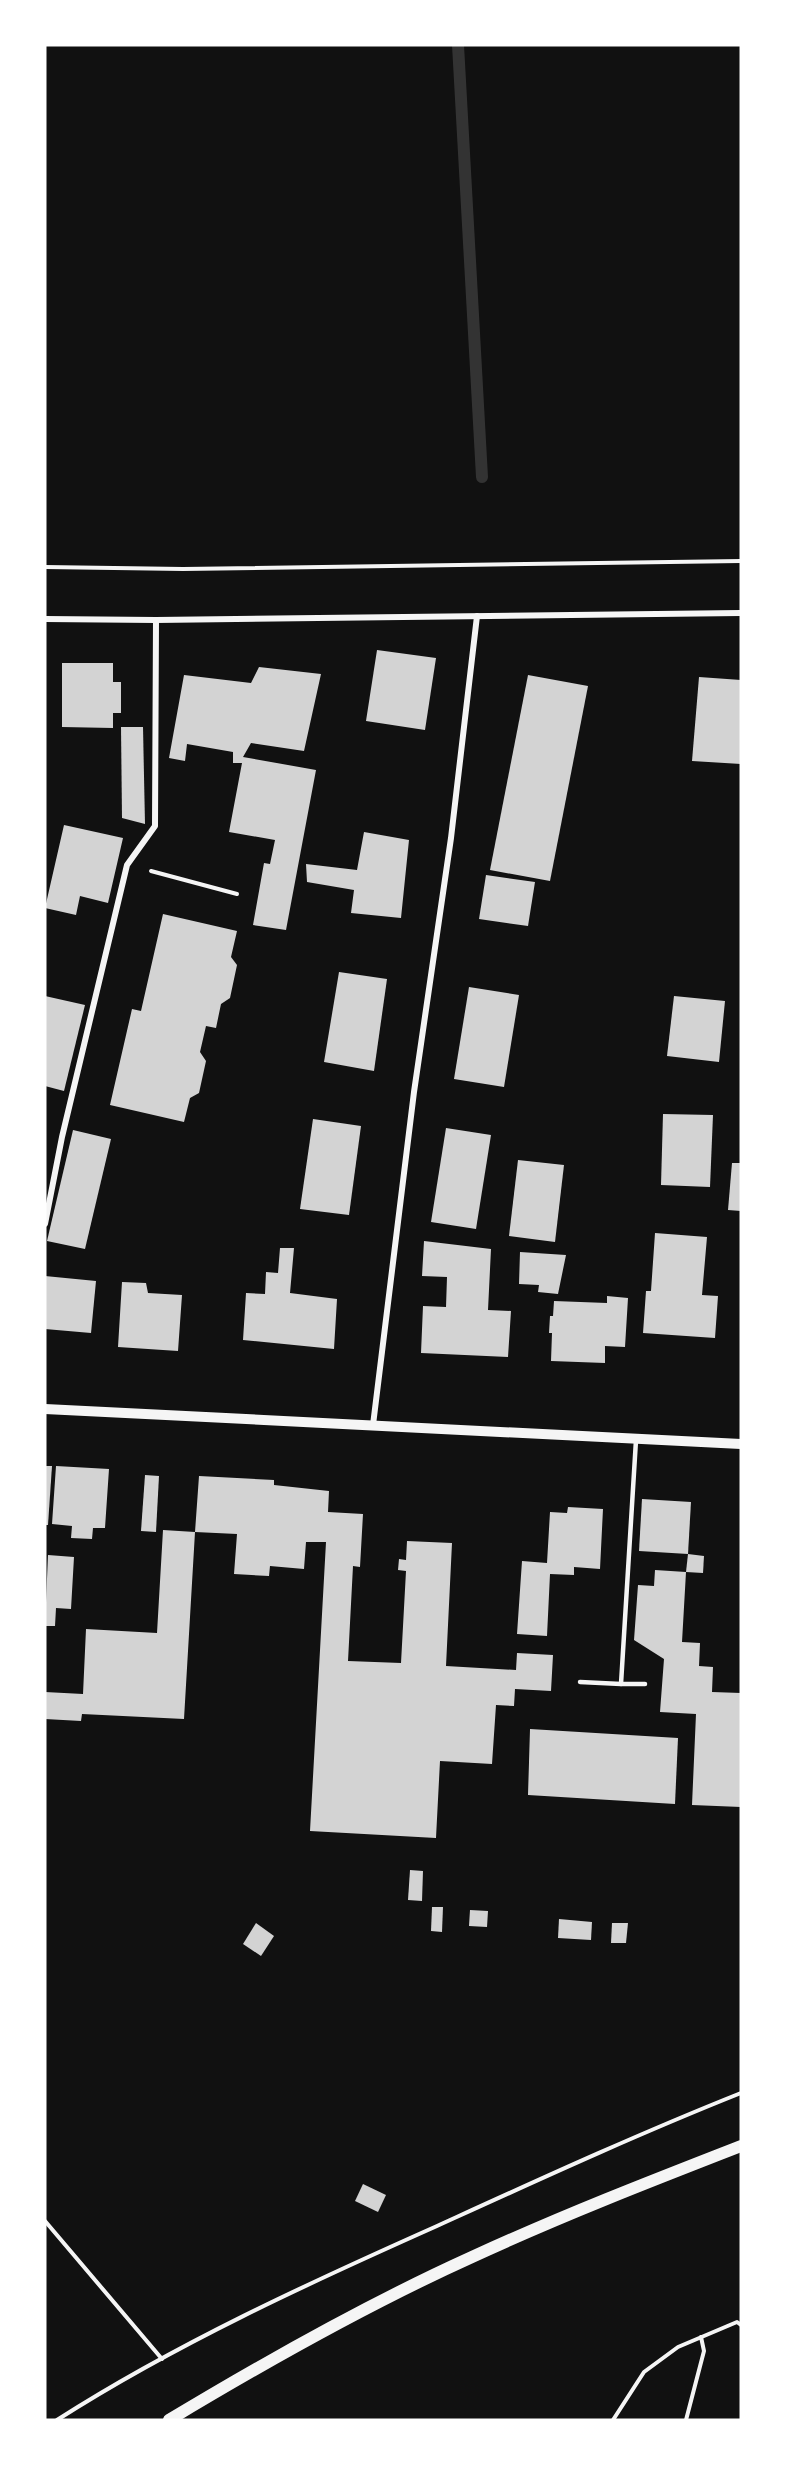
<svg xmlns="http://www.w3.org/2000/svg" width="786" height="2465" viewBox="0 0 786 2465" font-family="'Asap Condensed',sans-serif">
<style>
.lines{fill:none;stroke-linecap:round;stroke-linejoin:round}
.stream{stroke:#333;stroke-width:12}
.building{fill:#d3d3d3}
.path{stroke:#f5f5f5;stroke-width:4}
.service{stroke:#f5f5f5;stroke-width:4.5}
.minor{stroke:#f5f5f5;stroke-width:6}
.tertiary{stroke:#f5f5f5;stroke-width:10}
.secondary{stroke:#f5f5f5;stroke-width:12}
</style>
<rect width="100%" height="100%" fill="#111"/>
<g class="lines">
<path class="stream" d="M 458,45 L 482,477"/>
</g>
<g class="building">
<path d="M 377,650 L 436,658 L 425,730 L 366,721 Z"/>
<path d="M 62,663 L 113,663 L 113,682 L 121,682 L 121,713 L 113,713 L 113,728 L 62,727 Z"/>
<path d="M 259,667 L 321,674 L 304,751 L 251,743 L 243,757 L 316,770 L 286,930 L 253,925 L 264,863 L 270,864 L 275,840 L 229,832 L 242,763 L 233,763 L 233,752 L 187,744 L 185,761 L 169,758 L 184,675 L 251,683 Z"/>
<path d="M 528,675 L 588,686 L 550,881 L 490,870 Z"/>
<path d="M 699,677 L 741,680 L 741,764 L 692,761 Z"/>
<path d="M 121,727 L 143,727 L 145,824 L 122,818 Z"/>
<path d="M 64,825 L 123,838 L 108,903 L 80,896 L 76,915 L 45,908 Z"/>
<path d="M 364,832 L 409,840 L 401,918 L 351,913 L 354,890 L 307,882 L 306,864 L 357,870 Z"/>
<path d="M 486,875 L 535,882 L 528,926 L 479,919 Z"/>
<path d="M 163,914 L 237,931 L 231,957 L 237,965 L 230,998 L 221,1004 L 216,1028 L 206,1026 L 200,1052 L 206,1061 L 199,1093 L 190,1098 L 184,1122 L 110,1105 L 132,1009 L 141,1011 Z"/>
<path d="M 339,972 L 387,979 L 374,1071 L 324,1062 Z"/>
<path d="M 469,987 L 519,995 L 504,1087 L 454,1079 Z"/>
<path d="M 45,996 L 85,1005 L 64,1091 L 45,1086 Z"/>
<path d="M 674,996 L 725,1001 L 719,1062 L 667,1056 Z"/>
<path d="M 663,1114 L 713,1115 L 710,1187 L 661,1185 Z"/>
<path d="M 313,1119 L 361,1126 L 349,1215 L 300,1209 Z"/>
<path d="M 446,1128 L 491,1135 L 476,1229 L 431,1222 Z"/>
<path d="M 73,1130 L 111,1139 L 85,1249 L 47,1241 Z"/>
<path d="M 518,1160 L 564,1165 L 555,1242 L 509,1236 Z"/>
<path d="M 732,1163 L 741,1163 L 741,1211 L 728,1210 Z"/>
<path d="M 655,1233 L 707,1237 L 702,1295 L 718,1296 L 715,1338 L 643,1333 L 646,1291 L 651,1291 Z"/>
<path d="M 424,1241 L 491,1249 L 488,1310 L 511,1311 L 508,1357 L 421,1353 L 423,1306 L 446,1307 L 447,1277 L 422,1276 Z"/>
<path d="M 280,1248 L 294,1248 L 290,1293 L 337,1299 L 334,1349 L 243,1340 L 246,1293 L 265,1294 L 266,1272 L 278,1273 Z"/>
<path d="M 520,1252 L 566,1255 L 558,1294 L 538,1292 L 539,1285 L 519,1284 Z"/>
<path d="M 45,1276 L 96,1281 L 91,1333 L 45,1329 Z"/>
<path d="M 122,1282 L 146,1283 L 148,1293 L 182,1295 L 178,1351 L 118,1347 Z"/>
<path d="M 607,1296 L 628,1298 L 625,1347 L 605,1346 L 605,1363 L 551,1361 L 552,1333 L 549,1333 L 550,1316 L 553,1316 L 554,1301 L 607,1303 Z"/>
<path d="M 45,1466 L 52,1466 L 48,1525 L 45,1525 Z"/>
<path d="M 56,1466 L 109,1469 L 105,1528 L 93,1528 L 92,1539 L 71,1538 L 72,1526 L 52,1524 Z"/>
<path d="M 145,1475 L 159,1476 L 156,1532 L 141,1531 Z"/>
<path d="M 199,1476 L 274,1480 L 274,1485 L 329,1491 L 328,1512 L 363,1514 L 360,1567 L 353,1566 L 348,1661 L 401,1663 L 406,1571 L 398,1570 L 399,1559 L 406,1560 L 407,1541 L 452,1543 L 446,1666 L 516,1670 L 517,1653 L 553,1655 L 551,1691 L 515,1689 L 514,1706 L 496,1705 L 492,1764 L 440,1761 L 436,1838 L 310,1831 L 326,1542 L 306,1542 L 304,1569 L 270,1566 L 269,1576 L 234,1574 L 237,1534 L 195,1532 Z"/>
<path d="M 642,1499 L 691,1502 L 688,1554 L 639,1551 Z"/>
<path d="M 568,1507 L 603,1509 L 600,1569 L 574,1567 L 574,1575 L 550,1574 L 547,1636 L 517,1634 L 522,1561 L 547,1563 L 550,1512 L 567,1513 Z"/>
<path d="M 163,1530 L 195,1532 L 184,1719 L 82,1714 L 81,1721 L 45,1719 L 45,1692 L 83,1694 L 86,1629 L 157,1633 Z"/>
<path d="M 688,1554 L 704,1556 L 703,1573 L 686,1572 Z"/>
<path d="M 48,1555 L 74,1557 L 71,1609 L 56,1608 L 55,1626 L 45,1626 Z"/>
<path d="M 655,1570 L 686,1572 L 682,1642 L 700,1643 L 699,1666 L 713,1667 L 712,1692 L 741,1693 L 741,1807 L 692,1805 L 696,1714 L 660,1712 L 664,1659 L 634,1640 L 638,1585 L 654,1586 Z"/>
<path d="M 530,1729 L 678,1738 L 675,1804 L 528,1795 Z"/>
<path d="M 410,1870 L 423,1871 L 422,1901 L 408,1900 Z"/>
<path d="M 432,1907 L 443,1907 L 442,1932 L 431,1931 Z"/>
<path d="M 470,1910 L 488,1911 L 487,1927 L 469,1926 Z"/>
<path d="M 559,1919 L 592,1922 L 591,1940 L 558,1938 Z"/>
<path d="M 256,1923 L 274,1936 L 261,1956 L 243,1944 Z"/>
<path d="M 612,1923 L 628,1923 L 626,1943 L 611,1943 Z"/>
<path d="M 363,2184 L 386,2195 L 378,2212 L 355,2201 Z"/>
</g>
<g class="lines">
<g class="path">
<path d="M 45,567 L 183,569 L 741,561"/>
<path d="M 151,871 L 237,894"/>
<path d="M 45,2221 L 162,2359"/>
<path d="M 57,2420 C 176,2344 309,2283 437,2226 C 538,2180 638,2134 741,2093"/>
<path d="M 613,2420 L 644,2372 L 678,2347 L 737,2322 L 741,2325"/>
<path d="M 686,2420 L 704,2351 L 701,2337"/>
</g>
<g class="service">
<path d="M 580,1682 L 621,1684 L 636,1440"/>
<path d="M 621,1684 L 645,1684"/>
</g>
<g class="minor">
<path d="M 45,619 L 156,620 L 741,613"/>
<path d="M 45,1224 L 62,1137 L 127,865 L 155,826 L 156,620"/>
<path d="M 373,1425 L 414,1092 L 451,838 L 477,616"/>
</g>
<path class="tertiary" d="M 45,1409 L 741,1444"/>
<path class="secondary" d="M 169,2420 C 267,2361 368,2304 472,2257 C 561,2216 651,2181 741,2146"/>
</g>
<rect width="786" height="2465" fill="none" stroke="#ffffff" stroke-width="93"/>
</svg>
